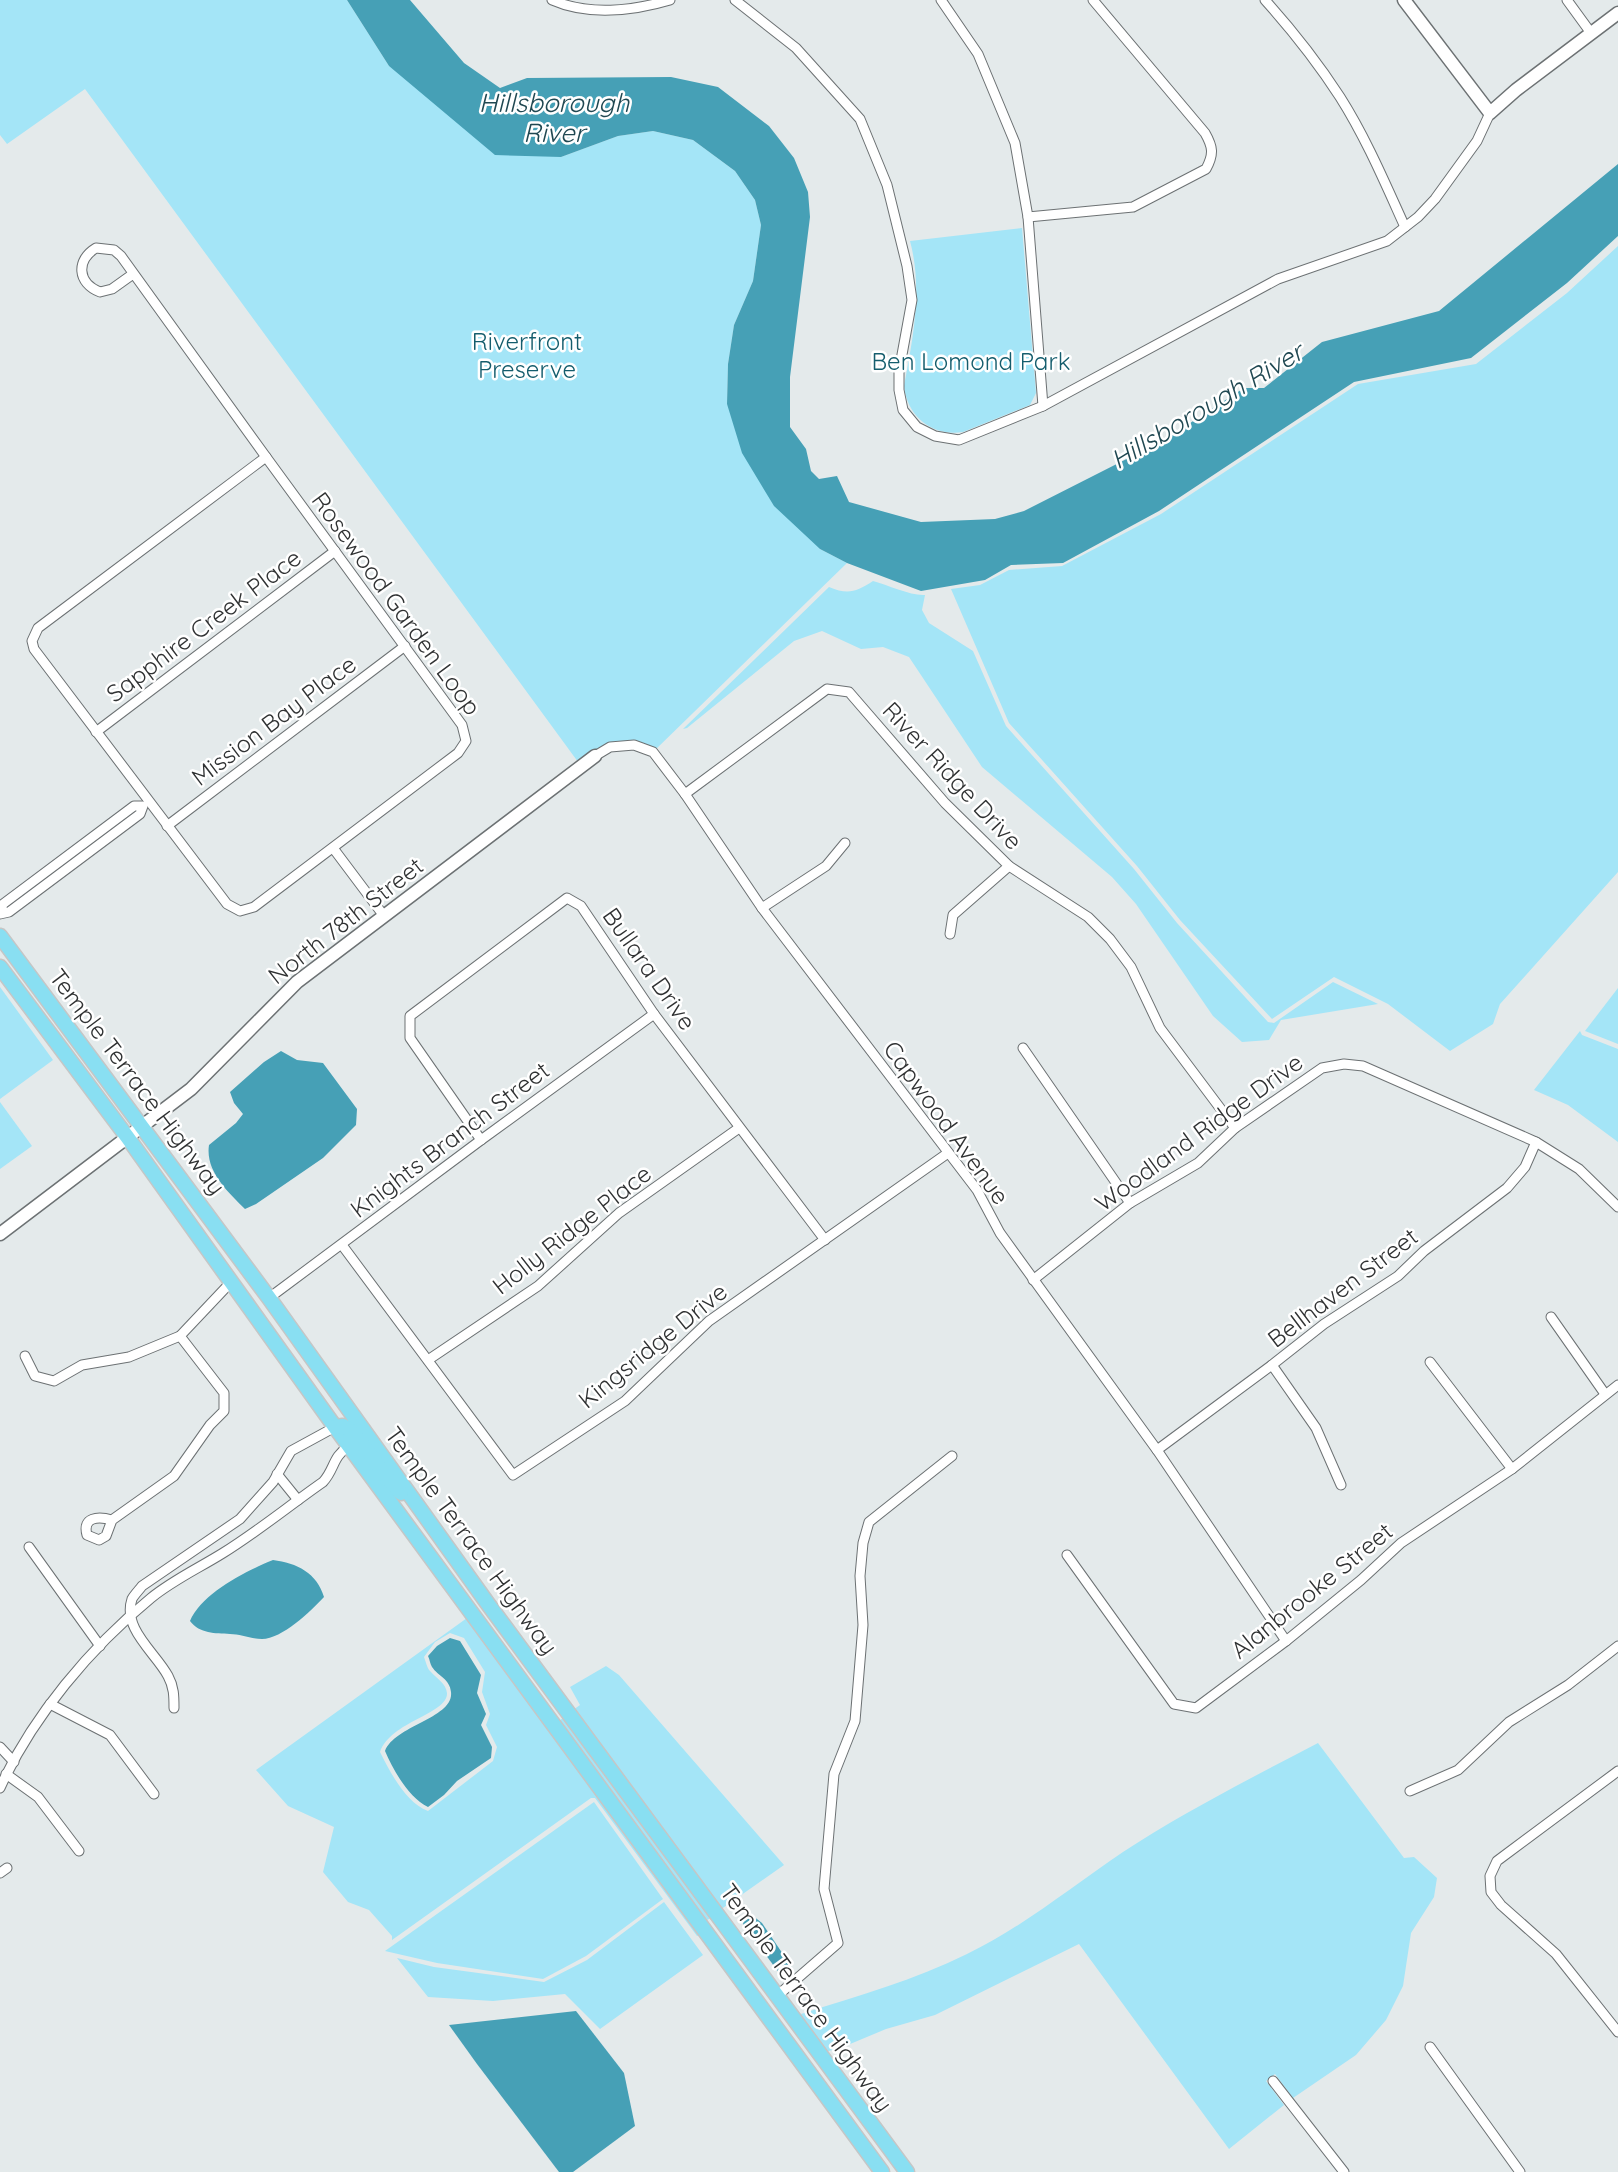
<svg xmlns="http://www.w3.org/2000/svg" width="1618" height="2172" viewBox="0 0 1618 2172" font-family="Quicksand,sans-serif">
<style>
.green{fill:#a4e5f7;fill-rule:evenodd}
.water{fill:#46a0b6}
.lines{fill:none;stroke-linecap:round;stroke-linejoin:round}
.street-casing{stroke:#6c7173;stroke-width:11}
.secondary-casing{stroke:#6c7173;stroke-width:15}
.primary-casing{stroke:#c5c6c6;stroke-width:17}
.street{stroke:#fff;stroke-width:9}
.secondary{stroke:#fff;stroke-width:12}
.primary{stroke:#89dff2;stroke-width:14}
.labels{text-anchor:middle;stroke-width:5;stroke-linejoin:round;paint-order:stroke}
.park-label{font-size:24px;fill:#145d6d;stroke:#fff}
.street-label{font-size:24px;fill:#303233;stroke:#fff}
.water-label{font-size:26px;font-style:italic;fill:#204852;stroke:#fff}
</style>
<rect width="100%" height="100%" fill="#e4eaeb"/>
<g class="green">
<path d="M 0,0 L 347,0 L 389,66 L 561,157 L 618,136 L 653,131 L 693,140 L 735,171 L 755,200 L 761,225 L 753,281 L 734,325 L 728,364 L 727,404 L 820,549 L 847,563 L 653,752 C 618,739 610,747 581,766 L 85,89 L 7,144 L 0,135 Z"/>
<path d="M 1022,228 L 1036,393 L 1030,405 L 963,432 C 932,437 907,416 904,386 C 913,338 923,289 910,241 Z"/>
<path d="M 1618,246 L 1618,872 L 1500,1004 L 1493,1024 L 1450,1051 L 1388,1004 L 1334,977 L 1272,1019 L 1180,920 L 1137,866 L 1009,723 L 951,589 L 980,585 L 1009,570 L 1062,566 L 1161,514 L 1358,384 L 1476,364 L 1567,293 Z"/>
<path d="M 873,581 C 888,585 911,596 925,595 L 922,610 L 929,623 L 973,651 L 1006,726 L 1134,869 L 1177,923 L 1268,1022 L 1274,1023 L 1333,982 L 1378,1004 L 1281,1020 L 1269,1040 L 1242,1042 L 1213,1016 L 1136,904 L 1112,877 L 982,767 L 909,657 L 883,647 L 861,649 L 822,631 L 794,641 L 687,728 L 683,729 L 829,587 C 848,595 856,592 873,581 Z"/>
<path d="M 0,987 L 53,1060 L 0,1099 Z"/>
<path d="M 1618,988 L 1618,1044 L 1585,1031 Z"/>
<path d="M 1580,1031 L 1582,1035 L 1618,1049 L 1618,1142 L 1568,1105 L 1534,1090 Z"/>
<path d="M 0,1102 L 32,1146 L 0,1169 Z"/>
<path d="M 467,1618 L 700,1935 L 697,1936 L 595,1798 L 591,1798 L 392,1940 L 392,1936 L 369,1910 L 348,1902 L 323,1872 L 334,1827 L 288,1806 L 256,1770 ZM 450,1633 L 464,1638 L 485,1672 L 482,1692 L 490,1714 L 486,1725 L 497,1747 L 493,1761 L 428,1811 C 406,1803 390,1772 380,1752 C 391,1721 448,1714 447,1693 C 446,1683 436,1678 430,1671 C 427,1668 426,1662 424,1657 L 435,1642 Z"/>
<path d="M 606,1666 L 619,1675 L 784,1865 L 720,1910 L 573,1710 L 580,1705 L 570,1687 Z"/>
<path d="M 564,1717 L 712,1917 L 704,1922 L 558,1722 Z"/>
<path d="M 1318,1743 L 1404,1858 L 1414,1857 L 1437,1878 L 1434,1897 L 1411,1933 L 1403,1986 L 1386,2020 L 1356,2055 L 1293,2098 L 1275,2074 L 1266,2081 L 1284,2105 L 1229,2149 L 1079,1944 L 935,2015 L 886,2029 L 843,2047 L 825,2052 L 803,2022 L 801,2014 C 857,1996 915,1980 967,1954 C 1023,1927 1071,1887 1123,1852 C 1184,1812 1253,1777 1318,1743 Z"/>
<path d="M 594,1802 L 663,1899 L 586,1956 L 543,1979 L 437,1963 L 385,1951 Z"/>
<path d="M 664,1902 L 703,1955 L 600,2029 L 565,1994 L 493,2001 L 428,1997 L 397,1958 L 434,1967 L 544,1982 L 587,1960 Z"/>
</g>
<g class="water">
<path d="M 347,0 L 410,0 L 464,63 L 500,88 L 527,78 L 671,77 L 718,87 L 769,126 L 794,158 L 808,192 L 810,217 L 790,377 L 790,427 L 806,449 L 811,471 L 819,479 L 837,476 L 849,502 L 921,522 L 995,519 L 1024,511 L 1164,440 L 1244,388 L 1264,388 L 1322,342 L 1439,311 L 1618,164 L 1618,236 L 1567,283 L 1471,358 L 1354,382 L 1159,511 L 1063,563 L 1011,565 L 985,580 L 921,591 L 847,563 L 820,549 L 774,506 L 742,453 L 727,404 L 728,364 L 734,325 L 753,281 L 761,225 L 755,200 L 735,171 L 693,140 L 653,131 L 618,136 L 561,157 L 495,155 L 389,66 Z"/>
<path d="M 281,1051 L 297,1060 L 323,1063 L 357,1109 L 356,1125 L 323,1158 L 256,1204 L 245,1209 C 228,1192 205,1171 209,1145 L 236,1123 L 243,1114 L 234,1103 L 230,1092 L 264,1062 Z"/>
<path d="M 273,1560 C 297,1563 317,1573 324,1597 C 311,1611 282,1639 262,1639 C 251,1639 240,1634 230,1634 C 215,1633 200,1634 190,1621 C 202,1593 246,1571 273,1560 Z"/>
<path d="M 450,1638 L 460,1641 L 481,1675 L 477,1693 L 486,1714 L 481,1725 L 492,1747 L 491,1758 L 457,1781 L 444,1795 L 428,1807 C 409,1798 393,1770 385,1751 C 395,1725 454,1718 451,1692 C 450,1679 438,1676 432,1667 C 430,1664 430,1660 428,1656 L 437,1646 Z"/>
<path d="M 753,1916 L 762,1923 L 793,1969 L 786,1978 L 782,1977 L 743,1924 L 745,1917 Z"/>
<path d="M 576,2011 L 624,2073 L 635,2126 L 573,2172 L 559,2172 L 477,2064 L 449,2025 Z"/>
</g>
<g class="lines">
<defs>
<g id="street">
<path d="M 552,0 C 588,16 633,11 670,0"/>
<path d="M 735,0 L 796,48 L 860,119 L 887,185 L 907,266 L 912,300 L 899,371 L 899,390 L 903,410 L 917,427 L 935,436 L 959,440 L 1043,406 L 1278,279 L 1387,241 L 1418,217 L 1435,199 L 1477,141 L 1490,113"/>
<path d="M 941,0 L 978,54 L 1015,143 L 1028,217 L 1043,406"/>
<path d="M 1265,0 C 1292,30 1318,63 1340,97 C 1366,138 1385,183 1405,227"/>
<path d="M 1567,0 L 1591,33"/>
<path d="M 1028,217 L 1133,207 L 1206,169 C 1214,154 1213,147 1205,133 L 1093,0"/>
<path d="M 133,274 L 112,289 L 100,292 C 77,283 76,260 96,248 L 114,250 L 121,256 L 266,457"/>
<path d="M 266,457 L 462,725 L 466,741 L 458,753 L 254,907 L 240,911 L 227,904 L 34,649 L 32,641 L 38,628 Z"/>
<path d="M 96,732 L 335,551"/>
<path d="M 595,756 L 610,747 L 634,745 L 653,752 L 685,794 L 762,908 L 977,1190 L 1000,1233 L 1157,1450 L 1286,1641"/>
<path d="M 685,794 L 827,689 L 849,692 L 945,803 L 1009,866 L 1088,917 L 1110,939 L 1131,967 L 1160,1028 L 1235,1128"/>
<path d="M 167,826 L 405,646"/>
<path d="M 333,848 L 384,916"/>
<path d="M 762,908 L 826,866 L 845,843"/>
<path d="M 0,913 L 3,904 L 134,806 L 143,806 L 140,814 L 9,912 L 0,914"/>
<path d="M 950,934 L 953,915 L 1009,866"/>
<path d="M 1023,1048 L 1130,1203"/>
<path d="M 481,1140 L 410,1038 L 410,1016 L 567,898 L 581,906 L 654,1014 L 825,1240"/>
<path d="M 342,1245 L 513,1475 L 625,1401 L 709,1321 L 948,1153"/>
<path d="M 1033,1280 L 1130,1203 L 1198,1163 L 1235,1128 L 1322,1068 L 1344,1064 L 1363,1066 L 1536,1142 L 1579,1169 L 1618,1207"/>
<path d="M 269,1298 L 481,1140 L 654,1014"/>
<path d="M 1551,1317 L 1605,1394"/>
<path d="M 25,1356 L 35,1376 L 54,1381 L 82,1365 L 129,1357 L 180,1336 L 232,1281"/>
<path d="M 428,1360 L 538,1286 L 619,1213 L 739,1128"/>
<path d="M 1430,1362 L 1512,1469"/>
<path d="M 1272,1365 L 1316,1428 L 1341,1485"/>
<path d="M 1157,1450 L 1272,1365 L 1324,1324 L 1398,1276 L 1424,1251 L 1507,1188 L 1525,1167 L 1536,1142"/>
<path d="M 277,1474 L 298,1500"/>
<path d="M 112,1520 L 106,1536 L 99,1540 L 87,1535 C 82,1517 98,1516 112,1520 L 174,1476 L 210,1425 L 224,1411 L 224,1393 L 180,1336"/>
<path d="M 29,1547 L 100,1646"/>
<path d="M 1067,1555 L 1174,1704 L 1196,1708 L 1286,1641 L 1361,1580 L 1401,1543 L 1512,1469 L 1618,1385"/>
<path d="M 50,1704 L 110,1735 L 154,1794"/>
<path d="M 174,1708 C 174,1696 174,1687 168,1676 C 156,1653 122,1629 132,1599 C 134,1595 139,1590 142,1586 L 240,1519 L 273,1482 L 291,1451 L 335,1427"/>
<path d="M 0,1747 L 14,1762"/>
<path d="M 1618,1771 L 1497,1861 L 1490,1876 L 1491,1892 L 1501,1905 L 1556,1954 L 1618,2032"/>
<path d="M 6,1774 L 38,1797 L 79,1851"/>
<path d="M 0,1788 C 32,1717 91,1647 151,1598 C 173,1580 199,1568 223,1553 C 257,1532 290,1505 323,1482 C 335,1469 332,1457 349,1446"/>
<path d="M 1410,1791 L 1458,1770 L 1509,1722 L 1568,1685 L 1618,1646"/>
<path d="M 0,1873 L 7,1868"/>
<path d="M 777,1996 L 838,1943 L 824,1889 L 834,1774 L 855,1721 L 863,1625 L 860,1576 L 863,1543 L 869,1522 L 952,1456"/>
<path d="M 1430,2047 L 1520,2172"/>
<path d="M 1273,2081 L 1344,2172"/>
</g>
<g id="secondary">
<path d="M 1404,0 L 1490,113 L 1516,90 L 1618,13"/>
<path d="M 0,1234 L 191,1089 L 297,982 L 595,756"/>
</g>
<g id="primary">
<path d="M 0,936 L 269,1298 L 488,1604 L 907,2172"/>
<path d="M 0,967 L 128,1138 L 335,1427 L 882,2172"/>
<path d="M 335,1427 L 343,1426 C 361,1434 382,1477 401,1493"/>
</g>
</defs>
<use href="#street" class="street-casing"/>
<use href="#secondary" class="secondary-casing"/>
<use href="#primary" class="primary-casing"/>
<use href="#street" class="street"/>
<use href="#secondary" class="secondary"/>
<use href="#primary" class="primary"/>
</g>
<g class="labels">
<g class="park-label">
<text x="527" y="350">Riverfront<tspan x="527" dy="28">Preserve</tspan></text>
<text x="971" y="370">Ben Lomond Park</text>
</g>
<g class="street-label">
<text transform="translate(396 604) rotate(54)" y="8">Rosewood Garden Loop</text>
<text transform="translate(204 626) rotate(-37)" y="8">Sapphire Creek Place</text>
<text transform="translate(274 721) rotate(-37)" y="8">Mission Bay Place</text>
<text transform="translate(952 776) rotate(47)" y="8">River Ridge Drive</text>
<text transform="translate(346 921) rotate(-38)" y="8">North 78th Street</text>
<text transform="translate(649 969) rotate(55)" y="8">Bullara Drive</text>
<text transform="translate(137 1082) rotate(53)" y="8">Temple Terrace Highway</text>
<text transform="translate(946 1123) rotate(54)" y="8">Capwood Avenue</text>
<text transform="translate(1199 1133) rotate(-36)" y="8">Woodland Ridge Drive</text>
<text transform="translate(450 1140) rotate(-37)" y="8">Knights Branch Street</text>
<text transform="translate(572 1230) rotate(-38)" y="8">Holly Ridge Place</text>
<text transform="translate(1343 1288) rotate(-37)" y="8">Bellhaven Street</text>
<text transform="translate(653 1346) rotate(-39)" y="8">Kingsridge Drive</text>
<text transform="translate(471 1541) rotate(54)" y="8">Temple Terrace Highway</text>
<text transform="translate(1312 1591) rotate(-39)" y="8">Alanbrooke Street</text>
<text transform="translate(806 1998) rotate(54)" y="8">Temple Terrace Highway</text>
</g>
<g class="water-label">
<text x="554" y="112">Hillsborough<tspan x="554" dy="30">River</tspan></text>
<text transform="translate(1207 406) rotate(-31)" y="9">Hillsborough River</text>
</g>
</g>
</svg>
